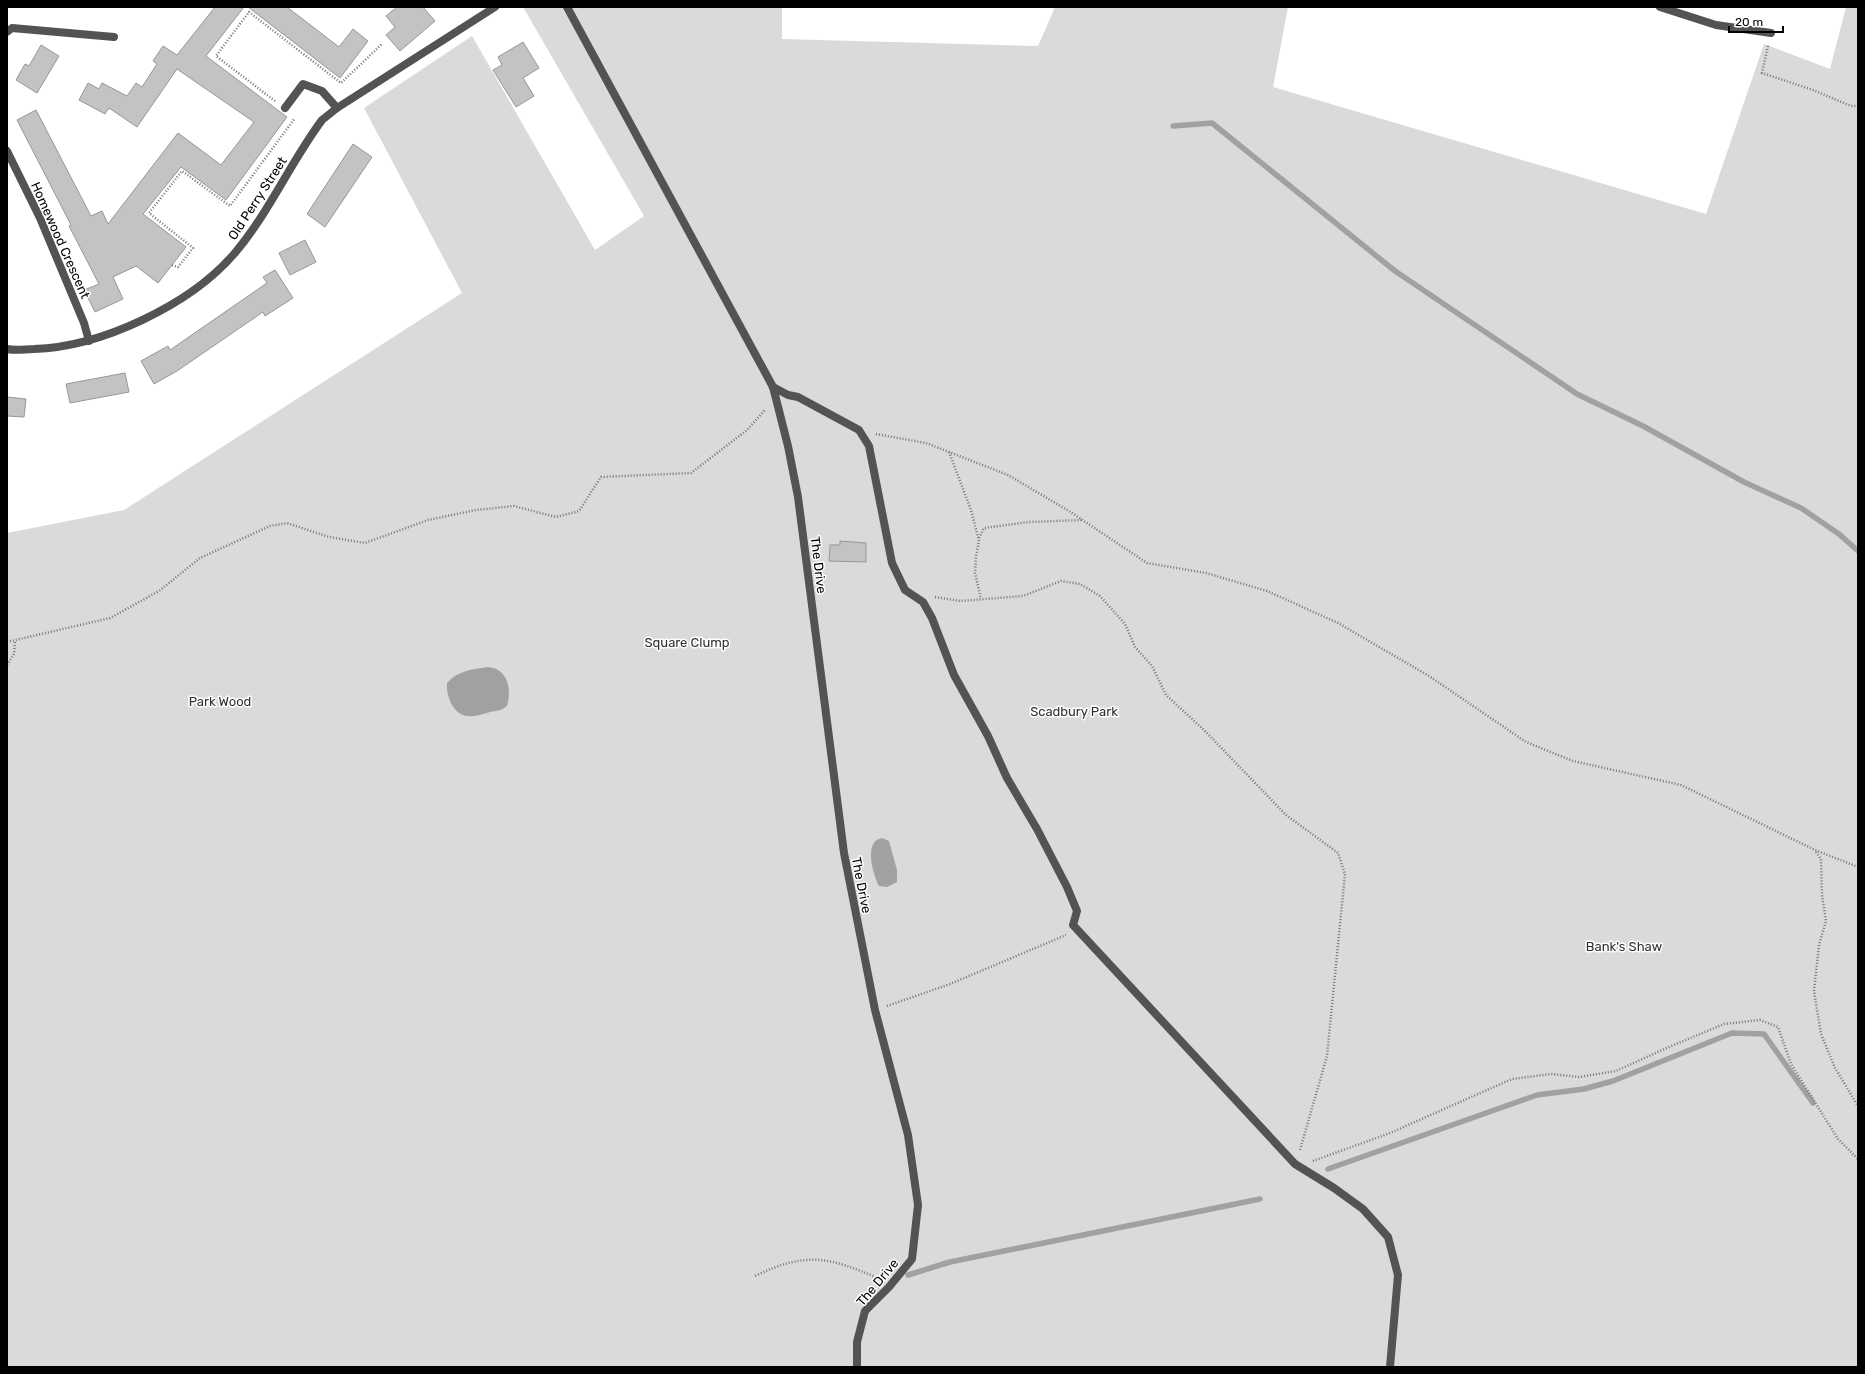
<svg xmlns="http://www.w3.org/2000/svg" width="1865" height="1374" viewBox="0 0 1865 1374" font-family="Rubik,sans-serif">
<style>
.green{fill:#dadada}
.water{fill:#a1a1a1}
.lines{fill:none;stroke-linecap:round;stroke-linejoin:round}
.stream{stroke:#a1a1a1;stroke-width:5.5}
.building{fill:#c3c3c3;stroke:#979797}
.path{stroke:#757575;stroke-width:2.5;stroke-dasharray:1 2;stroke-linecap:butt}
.service{stroke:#535353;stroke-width:8}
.minor{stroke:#535353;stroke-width:8}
.labels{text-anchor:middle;stroke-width:3;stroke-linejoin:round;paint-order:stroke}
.street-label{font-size:13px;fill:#000;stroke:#fff}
.park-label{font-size:13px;fill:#313131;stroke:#fff}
</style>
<rect width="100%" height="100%" fill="#fff"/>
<path class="green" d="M 523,7 L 782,7 L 782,39 L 1038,46 L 1055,7 L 1288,7 L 1273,87 L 1706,214 L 1764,44 L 1830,69 L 1846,7 L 1858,7 L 1858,1367 L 7,1367 L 7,533 L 124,510 L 462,293 L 364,108 L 472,36 L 595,250 L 644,216 Z"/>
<g class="water">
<path d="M 488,667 C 508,669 512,689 507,706 C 503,710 496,711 490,712 C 483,714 475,717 468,716 C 453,715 446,696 447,683 C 457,671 473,669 488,667 Z"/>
<path d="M 882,838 L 889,841 L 897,870 L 897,882 L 887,887 L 879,886 C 873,875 863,841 882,838 Z"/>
</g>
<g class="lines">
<g class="stream">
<path d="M 1173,126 L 1212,123 L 1395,271 L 1577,394 L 1643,426 L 1744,482 L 1801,508 L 1839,534 L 1858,551"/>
<path d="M 1328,1169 L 1537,1095 L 1584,1089 L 1613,1081 L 1732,1033 L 1764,1034 L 1813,1103"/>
<path d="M 908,1275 L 950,1262 L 1260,1199"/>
</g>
</g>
<g class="building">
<path d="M 215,7 L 244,7 L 206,56 L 287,117 L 226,200 L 181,167 L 143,214 L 186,247 L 158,283 L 136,266 L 113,277 L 123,299 L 95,312 L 84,290 L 99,284 L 69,226 L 71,225 L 17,120 L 36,110 L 91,216 L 102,211 L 108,224 L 178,133 L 221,165 L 254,122 L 177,69 L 137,127 L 109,108 L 105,114 L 79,100 L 88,83 L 99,89 L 102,83 L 127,96 L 136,83 L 142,87 L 157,64 L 153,61 L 163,46 L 177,55 Z"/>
<path d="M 248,7 L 287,7 L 339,47 L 353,29 L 368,41 L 340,78 Z"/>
<path d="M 397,7 L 423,7 L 435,21 L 400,51 L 386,35 L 395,27 L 386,16 Z"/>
<path d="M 523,42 L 539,68 L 523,78 L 534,96 L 516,107 L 493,70 L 502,65 L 498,57 Z"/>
<path d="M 41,45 L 59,56 L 37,93 L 16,80 L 25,64 L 29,66 Z"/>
<path d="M 353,144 L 372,157 L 325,227 L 307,214 Z"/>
<path d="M 305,240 L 316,262 L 290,275 L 279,253 Z"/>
<path d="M 275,270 L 293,298 L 265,316 L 263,312 L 177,371 L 154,384 L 141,361 L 168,346 L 170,350 L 267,283 L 263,277 Z"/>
<path d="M 125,373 L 129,392 L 70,403 L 66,384 Z"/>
<path d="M 7,397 L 26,399 L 24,417 L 7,416 Z"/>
<path d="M 840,541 L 866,543 L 866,562 L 829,561 L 830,545 L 840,545 Z"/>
</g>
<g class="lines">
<g class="path">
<path d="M 1768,46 L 1762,73 L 1813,90 L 1851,106 L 1858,106"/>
<path d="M 275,101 L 216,56 L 249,12 L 341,83 L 382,44"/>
<path d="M 172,265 L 178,267 L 193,248 L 149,213 L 182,171 L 230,206 L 295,118"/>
<path d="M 876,434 L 926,443 L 1008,475 L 1069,511 L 1147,563 L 1206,573 L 1267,591 L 1338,623 L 1429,676 L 1526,742 L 1573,761 L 1681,785 L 1815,850 L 1858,867"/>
<path d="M 949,452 L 971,510 L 979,541 L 976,556 L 975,573 L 981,599"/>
<path d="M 979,538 L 984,528 L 1029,522 L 1083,520"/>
<path d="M 935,597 L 960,601 L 1023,596 L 1061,581 L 1080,584 L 1100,596 L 1125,624 L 1135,647 L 1152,666 L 1166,695 L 1203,729 L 1286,815 L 1338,853 L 1345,874 L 1327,1056 L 1300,1150"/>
<path d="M 7,642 L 110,618 L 159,591 L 200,558 L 270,526 L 287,523 L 329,537 L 365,543 L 428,520 L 476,510 L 514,506 L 556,517 L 579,511 L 601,477 L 691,473 L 747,430 L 765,410"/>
<path d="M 7,665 L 14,654 L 15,641"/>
<path d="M 1816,852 L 1821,859 L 1822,895 L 1826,921 L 1819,945 L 1814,991 L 1821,1034 L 1835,1068 L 1858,1106"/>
<path d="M 887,1006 L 950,984 L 1066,935"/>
<path d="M 1313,1161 L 1390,1133 L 1512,1079 L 1551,1074 L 1579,1077 L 1616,1071 L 1662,1050 L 1724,1024 L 1760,1020 L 1778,1027 L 1791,1064 L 1838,1139 L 1858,1159"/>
<path d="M 755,1276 C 807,1251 829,1257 880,1279"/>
</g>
<g class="service">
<path d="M 567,7 L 773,387 L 788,446 L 798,497 L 844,853 L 875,1010 L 908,1135 L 918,1205 L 912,1259 L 889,1287 L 865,1311 L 857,1342 L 857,1367"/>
<path d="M 285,108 L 303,84 L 322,91 L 337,108"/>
<path d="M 773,387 L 788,395 L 798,397 L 859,430 L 869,446 L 892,563 L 905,590 L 923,602 L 932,618 L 954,675 L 988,736 L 1007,778 L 1037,829 L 1067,887 L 1077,911 L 1073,925 L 1295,1164 L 1334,1188 L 1363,1209 L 1388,1237 L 1398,1275 L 1390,1367"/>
</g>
<g class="minor">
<path d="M 1660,7 L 1716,25 L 1771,33"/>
<path d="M 7,32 L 12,28 L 114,37"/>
<path d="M 7,151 L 40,218 L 84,323 L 89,341"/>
<path d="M 7,349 C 16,351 25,349 34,349 C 101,347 190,305 234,254 C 269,213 290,163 322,120 L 337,108 L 495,7"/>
</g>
</g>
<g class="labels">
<g class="street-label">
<text transform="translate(257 198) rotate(-57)" y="5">Old Perry Street</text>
<text transform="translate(61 240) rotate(66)" y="5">Homewood Crescent</text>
<text transform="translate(819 565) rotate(83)" y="5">The Drive</text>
<text transform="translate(862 885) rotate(79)" y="5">The Drive</text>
<text transform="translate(877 1282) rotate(-50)" y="5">The Drive</text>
</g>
<g class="park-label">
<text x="687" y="647">Square Clump</text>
<text x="220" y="706">Park Wood</text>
<text x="1074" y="716">Scadbury Park</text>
<text x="1624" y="951">Bank's Shaw</text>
</g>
</g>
<rect width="1865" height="1374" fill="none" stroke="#000000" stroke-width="16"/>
<path d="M1729 26v6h54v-6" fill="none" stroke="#000000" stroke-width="2"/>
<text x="1735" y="26" font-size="12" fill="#000000" stroke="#ffffff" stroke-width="3" paint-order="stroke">20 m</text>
</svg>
